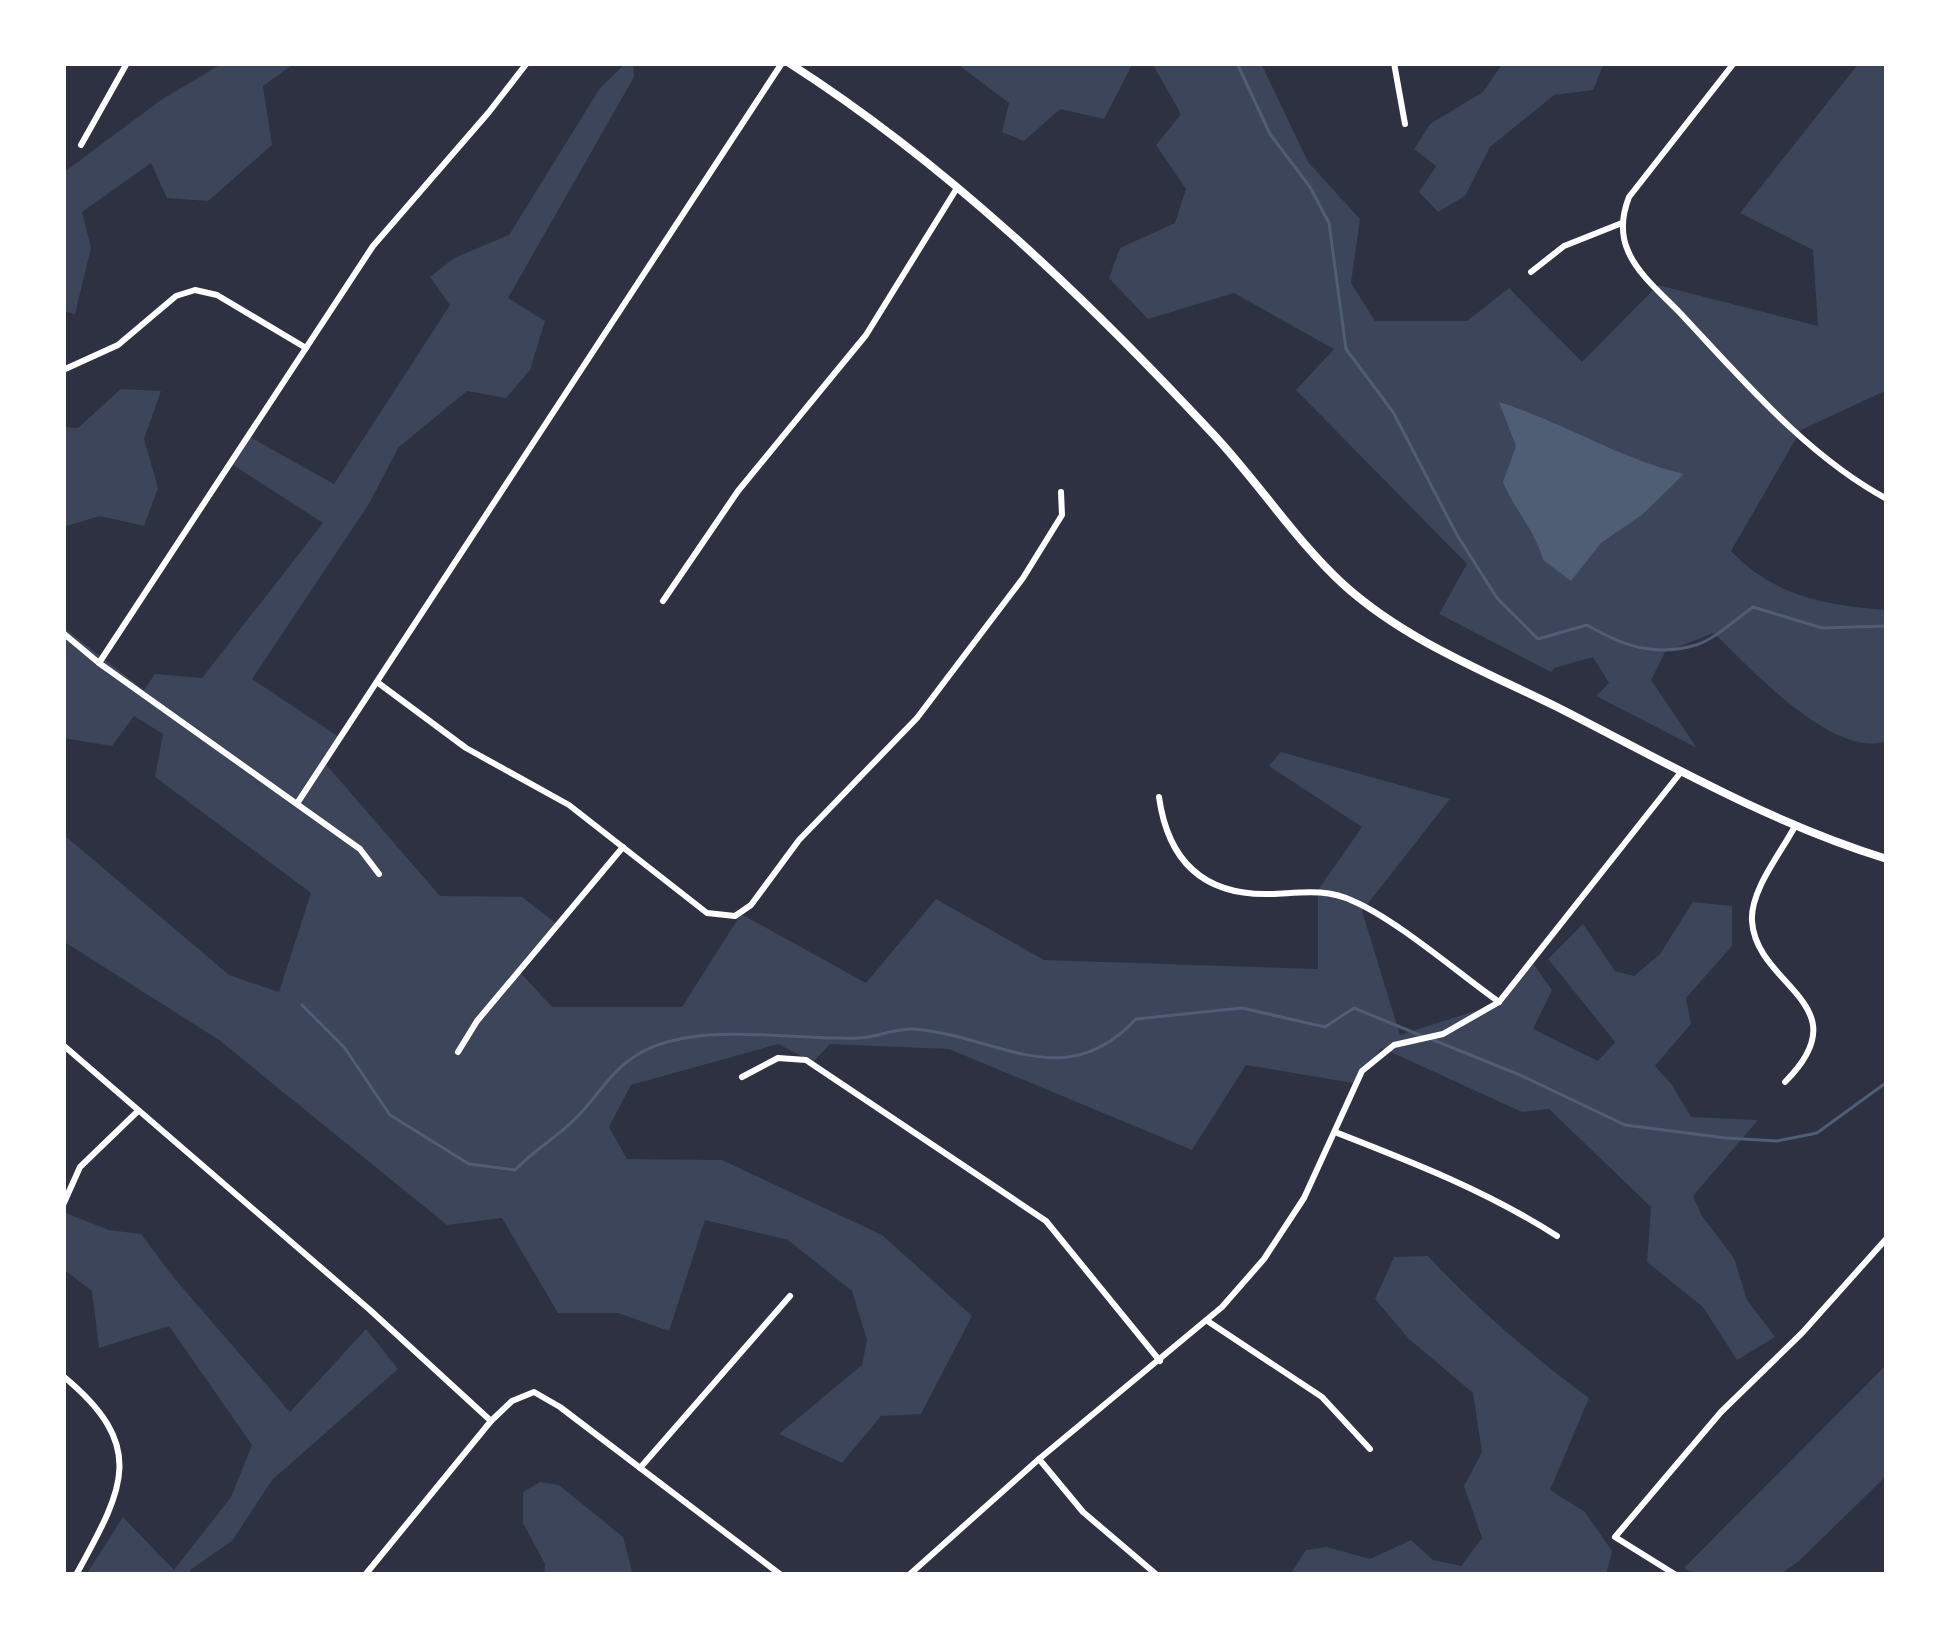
<svg xmlns="http://www.w3.org/2000/svg" width="1950" height="1638" viewBox="0 0 1950 1638" font-family="Poppins,sans-serif">
<style>
.green{fill:#3c4559}
.water{fill:#4f5d75}
.lines{fill:none;stroke-linecap:round;stroke-linejoin:round}
.stream{stroke:#4f5d75;stroke-width:3}
.minor{stroke:#fff;stroke-width:6}
.tertiary{stroke:#fff;stroke-width:8}
</style>
<rect width="100%" height="100%" fill="#2d3142"/>
<g class="green">
<path d="M 223,63 L 295,63 L 263,86 L 272,145 L 208,201 L 167,198 L 151,163 L 82,212 L 91,248 L 75,314 L 63,311 L 63,173 L 161,100 Z"/>
<path d="M 626,63 L 633,63 L 634,77 L 508,298 L 545,321 L 530,370 L 506,398 L 467,391 L 398,448 L 369,504 L 252,679 L 339,737 L 323,761 L 440,896 L 522,897 L 557,924 L 517,969 L 552,1007 L 682,1007 L 741,914 L 866,983 L 936,899 L 1044,960 L 1318,969 L 1318,890 L 1362,827 L 1269,766 L 1281,752 L 1450,799 L 1362,911 L 1400,1035 L 1503,1002 L 1532,962 L 1552,990 L 1533,1029 L 1598,1061 L 1615,1042 L 1548,959 L 1583,924 L 1615,971 L 1634,976 L 1660,954 L 1693,902 L 1732,906 L 1732,946 L 1686,998 L 1691,1024 L 1655,1066 L 1672,1085 L 1691,1117 L 1758,1120 L 1693,1196 L 1702,1216 L 1734,1258 L 1747,1300 L 1775,1337 L 1737,1360 L 1703,1307 L 1647,1262 L 1651,1207 L 1549,1109 L 1522,1112 L 1382,1048 L 1353,1083 L 1246,1065 L 1192,1150 L 949,1049 L 830,1044 L 813,1062 L 778,1044 L 631,1085 L 609,1127 L 627,1159 L 722,1160 L 882,1235 L 972,1316 L 921,1414 L 881,1416 L 842,1463 L 779,1434 L 862,1365 L 867,1340 L 852,1291 L 788,1240 L 705,1220 L 669,1331 L 618,1313 L 558,1313 L 502,1218 L 447,1225 L 219,1040 L 63,941 L 63,834 L 229,975 L 279,992 L 311,893 L 155,777 L 163,734 L 134,716 L 112,746 L 63,738 L 63,627 L 144,690 L 155,674 L 202,678 L 323,523 L 230,463 L 248,436 L 334,484 L 450,305 L 430,277 L 454,258 L 509,235 L 600,88 Z"/>
<path d="M 956,63 L 1133,63 L 1104,119 L 1060,109 L 1024,141 L 1002,132 L 1009,103 Z"/>
<path d="M 1152,63 L 1261,63 L 1308,162 L 1360,219 L 1351,283 L 1375,321 L 1467,321 L 1509,288 L 1582,362 L 1658,285 L 1818,326 L 1813,250 L 1740,213 L 1859,63 L 1887,63 L 1887,390 L 1801,430 L 1731,551 C 1775,597 1826,605 1887,610 L 1887,741 C 1834,760 1749,667 1714,633 L 1665,652 L 1651,680 L 1697,748 L 1596,696 L 1609,683 L 1593,657 L 1554,668 L 1551,672 L 1439,614 L 1467,564 L 1296,390 L 1334,349 L 1234,293 L 1148,319 L 1109,278 L 1120,248 L 1175,223 L 1186,189 L 1156,145 L 1181,114 Z"/>
<path d="M 1503,63 L 1604,63 L 1593,90 L 1554,95 L 1490,147 L 1465,196 L 1438,212 L 1419,192 L 1436,166 L 1414,149 L 1430,124 L 1483,92 Z"/>
<path d="M 121,389 L 161,391 L 144,439 L 158,488 L 144,526 L 100,516 L 63,527 L 63,427 L 78,428 Z"/>
<path d="M 63,1212 L 109,1230 L 141,1234 L 174,1278 L 290,1412 L 366,1329 L 398,1369 L 272,1480 L 232,1541 L 190,1570 L 193,1575 L 86,1575 L 123,1517 L 174,1570 L 231,1497 L 252,1445 L 169,1326 L 99,1348 L 92,1291 L 63,1269 Z"/>
<path d="M 1428,1256 C 1477,1309 1531,1355 1589,1398 L 1550,1490 L 1585,1512 L 1612,1551 L 1606,1575 L 1290,1575 L 1306,1550 L 1327,1547 L 1370,1559 L 1411,1540 L 1433,1560 L 1461,1566 L 1482,1538 L 1464,1486 L 1482,1452 L 1473,1393 L 1409,1339 L 1375,1299 L 1394,1257 Z"/>
<path d="M 1887,1364 L 1887,1475 L 1799,1561 L 1779,1575 L 1695,1575 L 1684,1568 Z"/>
<path d="M 540,1482 L 559,1485 L 623,1537 L 633,1575 L 544,1575 L 545,1564 L 523,1523 L 523,1492 Z"/>
</g>
<path class="water" d="M 1499,402 C 1563,422 1618,458 1684,474 L 1643,514 L 1601,543 L 1571,581 L 1543,560 C 1535,530 1515,511 1503,482 L 1516,446 Z"/>
<g class="lines">
<g class="stream">
<path d="M 1237,63 L 1270,134 L 1310,187 L 1329,223 L 1346,349 L 1393,412 L 1457,535 L 1497,598 L 1538,639 L 1587,625 C 1623,646 1654,657 1696,645 C 1715,639 1736,619 1753,607 L 1822,628 L 1887,626"/>
<path d="M 302,1005 L 344,1047 L 390,1115 L 469,1164 L 515,1170 C 534,1150 559,1136 578,1116 C 604,1089 613,1065 650,1048 C 711,1022 796,1041 860,1038 C 878,1037 896,1028 914,1029 C 999,1036 1064,1096 1136,1019 L 1242,1008 L 1325,1027 L 1354,1008 L 1422,1036"/>
<path d="M 1431,1039 L 1520,1075 L 1625,1125 L 1726,1138 L 1777,1141 L 1817,1133 L 1887,1082"/>
</g>
<g class="minor">
<path d="M 1394,63 L 1405,124"/>
<path d="M 1734,63 L 1629,197 C 1622,215 1620,233 1628,251 C 1638,275 1664,296 1681,314 C 1743,380 1807,456 1887,499"/>
<path d="M 81,145 L 127,63"/>
<path d="M 1531,272 L 1564,246 L 1622,223"/>
<path d="M 63,370 L 118,345 L 176,296 L 195,290 L 217,295 L 306,348"/>
<path d="M 663,601 L 738,491 L 866,335 L 957,188"/>
<path d="M 63,633 L 99,663 L 360,849 L 379,874"/>
<path d="M 99,663 L 373,246 L 489,112 L 527,63"/>
<path d="M 377,682 L 466,748 L 569,805 L 707,913 L 735,916 L 751,905 L 799,840 L 917,718 L 1023,578 L 1062,515 L 1061,492"/>
<path d="M 1159,797 C 1168,861 1203,896 1271,894 C 1300,893 1325,888 1353,901 C 1397,920 1458,973 1499,1002"/>
<path d="M 298,802 L 782,63"/>
<path d="M 63,1045 L 370,1310 L 491,1421"/>
<path d="M 458,1052 L 477,1021 L 623,847"/>
<path d="M 742,1077 L 778,1058 L 806,1060 L 1046,1221 L 1160,1361"/>
<path d="M 1785,1082 C 1863,1004 1756,987 1752,921 C 1750,891 1780,854 1794,828"/>
<path d="M 1335,1132 C 1412,1162 1487,1191 1557,1236"/>
<path d="M 63,1205 L 80,1167 L 138,1111"/>
<path d="M 1209,1322 L 1322,1397 L 1370,1449"/>
<path d="M 63,1376 C 149,1447 123,1489 76,1575"/>
<path d="M 1039,1459 L 1083,1512 L 1157,1575"/>
<path d="M 640,1468 L 790,1296"/>
<path d="M 365,1575 L 491,1421 L 512,1401 L 534,1392 L 560,1407 L 781,1575"/>
<path d="M 909,1575 L 1039,1459 L 1222,1307 L 1264,1259 L 1304,1198 L 1362,1071 L 1394,1045 L 1443,1034 L 1499,1002 L 1681,772"/>
<path d="M 1676,1575 L 1615,1537 L 1721,1412 L 1802,1333 L 1887,1238"/>
</g>
<path class="tertiary" d="M 789,63 C 947,164 1086,298 1213,434 C 1259,483 1295,540 1344,585 C 1405,640 1484,671 1557,707 C 1667,763 1768,822 1887,859"/>
</g>
<rect width="1950" height="1638" fill="none" stroke="#ffffff" stroke-width="132"/>
</svg>
